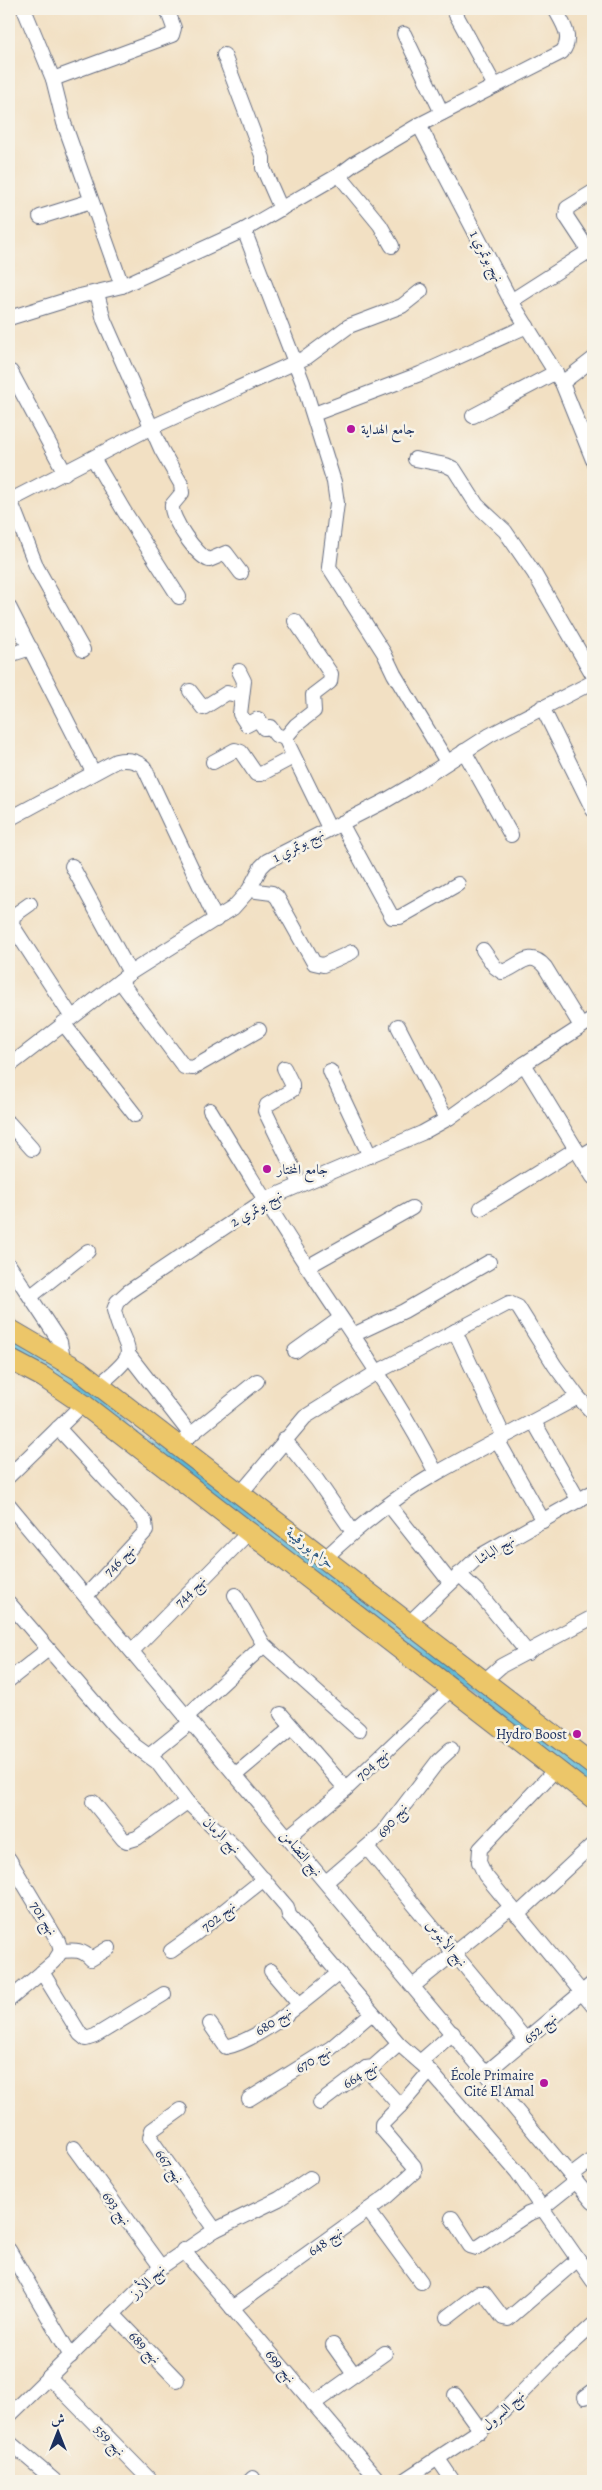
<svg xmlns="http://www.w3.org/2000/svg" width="602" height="2490" viewBox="0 0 602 2490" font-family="Alegreya,Amiri,serif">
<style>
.water{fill:#58b8d7;stroke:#3a749a}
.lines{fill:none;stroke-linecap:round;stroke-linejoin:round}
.minor-casing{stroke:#666d81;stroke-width:16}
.highway-casing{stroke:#666d81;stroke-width:22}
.minor{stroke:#fff;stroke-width:14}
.highway{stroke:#ecc669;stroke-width:20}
.poi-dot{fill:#b5179e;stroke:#f7f3e8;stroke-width:2}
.labels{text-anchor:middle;stroke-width:5;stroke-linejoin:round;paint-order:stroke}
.street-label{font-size:14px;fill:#1b2f5e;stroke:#f7f3e8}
.poi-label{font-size:14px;fill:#1b2f5e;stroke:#f7f3e8;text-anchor:start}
.water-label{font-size:15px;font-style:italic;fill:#2d5882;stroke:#f7f3e8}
</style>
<rect width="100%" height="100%" fill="#f7f3e8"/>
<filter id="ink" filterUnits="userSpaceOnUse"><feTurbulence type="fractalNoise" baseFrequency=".02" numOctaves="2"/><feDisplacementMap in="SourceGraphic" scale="10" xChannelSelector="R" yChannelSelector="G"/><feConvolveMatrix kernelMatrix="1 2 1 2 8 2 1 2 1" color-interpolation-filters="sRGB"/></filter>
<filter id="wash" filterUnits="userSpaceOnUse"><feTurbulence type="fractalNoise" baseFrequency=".0096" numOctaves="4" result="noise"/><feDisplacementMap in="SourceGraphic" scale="20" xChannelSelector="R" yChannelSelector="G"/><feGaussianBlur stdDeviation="1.12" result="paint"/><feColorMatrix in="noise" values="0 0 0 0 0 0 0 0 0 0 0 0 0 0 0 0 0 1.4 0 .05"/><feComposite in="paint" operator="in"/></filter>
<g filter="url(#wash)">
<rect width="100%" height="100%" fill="#f2e0c3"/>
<path class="water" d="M 9,1335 L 48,1355 L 593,1772 L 593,1791 L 9,1353 Z"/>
</g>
<g filter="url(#ink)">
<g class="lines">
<defs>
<g id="minor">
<path d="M 24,9 L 53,79 L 64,123 L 122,286"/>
<path d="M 453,9 L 495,86"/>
<path d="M 404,34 L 442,113"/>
<path d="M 224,55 L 263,158 L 263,168 L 281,209"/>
<path d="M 53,79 L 172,35 L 174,28 L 167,9"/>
<path d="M 419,125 L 511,301 L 562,383 L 593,460"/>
<path d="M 339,175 L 380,225 L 392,246"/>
<path d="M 593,192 L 567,208 L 566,216 L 593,257"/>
<path d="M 40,217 L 91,201"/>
<path d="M 244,230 L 303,383 L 334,482 L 337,503 L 329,567 L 384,653 L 394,674 L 447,762"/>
<path d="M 97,293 L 104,320 L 161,449 L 181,484 L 182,493 L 172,505 C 170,518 197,556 209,560 L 226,553 L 241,573"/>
<path d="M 511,301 L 589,251"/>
<path d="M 9,318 L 80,296 L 122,286 L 244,230 L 339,175 L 355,163 L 419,125 L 562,52 C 574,38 562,22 555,9"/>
<path d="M 11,372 L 65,473"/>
<path d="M 562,383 L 593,359"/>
<path d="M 314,414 L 420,374 L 527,326"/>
<path d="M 473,416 L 556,372"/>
<path d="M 93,458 L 124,511 L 179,597"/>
<path d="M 415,459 L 446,465 L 454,469 L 477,505 L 505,531 L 534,573 L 593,675"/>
<path d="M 9,497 L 37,568 L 83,650"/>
<path d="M 9,501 L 152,427 L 307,357 L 349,326 L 402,306 L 421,291"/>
<path d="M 9,607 L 93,772"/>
<path d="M 295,621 L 331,674 L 330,682 L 313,695 L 314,711 L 296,725 L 285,738 L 329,828"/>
<path d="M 9,655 L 31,648"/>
<path d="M 239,671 L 244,681 L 240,714 L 247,725 L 258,719 L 264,728 L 270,727 L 276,735 L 285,738"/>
<path d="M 190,691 L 203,708 L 227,693 L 242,696"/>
<path d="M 542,707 L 593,810"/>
<path d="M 464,751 L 511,835"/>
<path d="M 213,762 L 235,750 L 241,752 L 256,774 L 261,774 L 293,757"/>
<path d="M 9,819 L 116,761 C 126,759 136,760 144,767 L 216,920"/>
<path d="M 341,823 L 392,917 L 400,917 L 458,884"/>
<path d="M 72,866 L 130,973"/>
<path d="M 249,890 L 272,893 L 277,897 L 314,963 L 323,965 L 352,952"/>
<path d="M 30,904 L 13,916 L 12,925 L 71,1016"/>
<path d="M 483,950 L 495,967 L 502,972 C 519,967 529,948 545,967 L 581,1026"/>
<path d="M 120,981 L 184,1067 L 193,1068 L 259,1030"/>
<path d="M 63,1023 L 135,1115"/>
<path d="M 398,1026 L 446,1119"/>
<path d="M 524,1064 L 593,1177"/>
<path d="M 9,1066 L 130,973 L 233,908 L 249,890 L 261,867 L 267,861 L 385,801 L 414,784 L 490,735 L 593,682"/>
<path d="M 284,1068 L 292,1084 L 292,1090 L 267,1105 L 265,1111 L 300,1183"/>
<path d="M 330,1071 L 370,1156"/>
<path d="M 210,1110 C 242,1163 274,1216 308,1268 C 352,1335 400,1401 436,1473"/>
<path d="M 9,1123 L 32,1149"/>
<path d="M 581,1156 L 593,1149"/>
<path d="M 481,1208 L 576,1149"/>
<path d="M 9,1265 L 60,1342 L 63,1359"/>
<path d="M 307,1267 L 412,1208"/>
<path d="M 31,1296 L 88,1251"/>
<path d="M 455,1331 L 504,1437"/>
<path d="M 353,1335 L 404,1311 L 489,1262"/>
<path d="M 295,1351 L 341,1318"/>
<path d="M 128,1354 L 191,1435"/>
<path d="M 99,1385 C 145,1347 125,1357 114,1310 L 117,1302 L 128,1292 L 265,1200 L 422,1133 L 449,1118 L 524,1064 L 593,1019"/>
<path d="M 534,1422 L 579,1501"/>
<path d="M 58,1428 L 145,1522 L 146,1531 L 86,1596"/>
<path d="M 284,1439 L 317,1480 L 353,1532"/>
<path d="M 184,1440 L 257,1381"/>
<path d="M 498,1441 L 543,1521"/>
<path d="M 9,1476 L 83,1404"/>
<path d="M 241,1493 L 305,1417 L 377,1372 L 509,1303 L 518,1307 L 555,1366 L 578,1397 L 593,1413"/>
<path d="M 9,1505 L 593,2202"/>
<path d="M 389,1505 L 450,1582"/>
<path d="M 325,1558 C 359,1526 396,1496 437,1473 C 483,1447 531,1423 578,1397"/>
<path d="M 459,1574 L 478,1592 L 528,1653"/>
<path d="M 235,1595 L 264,1645 L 359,1730"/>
<path d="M 9,1603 L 113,1724 L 135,1746 L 157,1762 L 187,1802 L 239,1851 L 287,1907 L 289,1915 L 399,2044 L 430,2071 L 517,2172 L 593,2281"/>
<path d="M 409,1623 L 478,1557 L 593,1492"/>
<path d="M 132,1651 L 249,1532"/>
<path d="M 9,1680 L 47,1650"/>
<path d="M 484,1681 L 501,1666 L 593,1617"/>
<path d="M 281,1714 L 346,1789"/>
<path d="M 186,1717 L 264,1645"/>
<path d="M 150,1755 L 191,1722"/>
<path d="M 556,1769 L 480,1849 L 479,1862 L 485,1875 L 593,2006"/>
<path d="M 235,1775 L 291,1728"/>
<path d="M 93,1802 L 123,1839 L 127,1841 L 137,1838 L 187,1802"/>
<path d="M 288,1837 L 346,1789 L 452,1688"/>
<path d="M 367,1848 L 526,2040"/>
<path d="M 9,1859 L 58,1941 L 61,1951"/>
<path d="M 326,1882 L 383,1833 L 438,1761 L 451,1749"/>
<path d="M 517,1915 L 593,1844"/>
<path d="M 61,1951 C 75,1950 82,1949 91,1959 L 109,1948"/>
<path d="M 171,1951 L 195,1934 L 264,1879"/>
<path d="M 271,1971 L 299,2004"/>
<path d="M 42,1972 L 80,2034 L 86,2039 L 95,2036 L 164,1994"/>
<path d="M 413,1986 L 511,1907"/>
<path d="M 9,2000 L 54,1962 L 61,1951"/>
<path d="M 210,2024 L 226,2047 C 262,2039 310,1996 339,1973"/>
<path d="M 420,2062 L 453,2033"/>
<path d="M 366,2068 L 400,2106 L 430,2071"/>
<path d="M 487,2072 L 593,1983"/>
<path d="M 249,2099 L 331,2048 L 372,2013"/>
<path d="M 320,2103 L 366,2068 L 373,2067 L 399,2044"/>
<path d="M 180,2110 L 152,2130 L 150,2138 L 215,2230"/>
<path d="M 74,2148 L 161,2267"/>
<path d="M 572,2175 L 593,2159"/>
<path d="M 368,2210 L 421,2282"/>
<path d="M 452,2218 L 470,2246 L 477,2248 L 528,2214 L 541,2209 L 576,2181"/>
<path d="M 9,2250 L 71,2356"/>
<path d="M 183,2250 L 379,2481"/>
<path d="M 232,2308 L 386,2197 L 415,2171 L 414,2166 L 382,2129 L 382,2124 L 400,2106"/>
<path d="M 113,2314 L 177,2380"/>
<path d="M 447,2317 L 478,2293 L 484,2293 L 503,2318 L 508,2319 L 577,2260"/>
<path d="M 333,2345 L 353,2373"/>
<path d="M 49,2377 L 151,2481"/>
<path d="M 455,2395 L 481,2431"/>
<path d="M 585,2397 L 593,2391"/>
<path d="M 313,2404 L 385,2353"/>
<path d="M 9,2416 L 161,2267 L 215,2230 L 279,2199 L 310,2178"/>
<path d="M 9,2442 L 55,2481"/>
<path d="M 438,2459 L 453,2481"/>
<path d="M 250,2481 L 253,2478"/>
<path d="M 403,2481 L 494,2421 L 551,2363 L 593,2325"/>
</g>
<g id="highway">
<path d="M 9,1329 L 79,1370 L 593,1765"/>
<path d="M 9,1359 L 43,1377 L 83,1404 L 593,1798"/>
</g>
</defs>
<use href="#minor" class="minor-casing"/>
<use href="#highway" class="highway-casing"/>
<use href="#minor" class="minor"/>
<use href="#highway" class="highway"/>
</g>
</g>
<g class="poi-dot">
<circle cx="351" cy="429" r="5"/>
<circle cx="267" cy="1169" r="5"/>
<circle cx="577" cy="1734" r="5"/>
<circle cx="544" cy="2083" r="5"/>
</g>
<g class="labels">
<g class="street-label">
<text transform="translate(487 256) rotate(62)" y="5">نهج بوتمري 1</text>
<text transform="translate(298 845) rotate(-28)" y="5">نهج بوتمري 1</text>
<text transform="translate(256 1208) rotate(-31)" y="5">نهج بوتمري 2</text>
<text transform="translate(495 1549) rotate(-32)" y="5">نهج الباشا</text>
<text transform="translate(119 1560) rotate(-47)" y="5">نهج 746</text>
<text transform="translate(190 1591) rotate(-46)" y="5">نهج 744</text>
<text transform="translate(372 1764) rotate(-45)" y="5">نهج 704</text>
<text transform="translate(392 1820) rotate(-51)" y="5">نهج 690</text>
<text transform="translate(222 1835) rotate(44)" y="5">نهج الرمان</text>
<text transform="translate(302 1853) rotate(50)" y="5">نهج التضامن</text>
<text transform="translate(218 1916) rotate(-39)" y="5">نهج 702</text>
<text transform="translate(44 1918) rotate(57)" y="5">نهج 701</text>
<text transform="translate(447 1943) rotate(50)" y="5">نهج الأبنوس</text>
<text transform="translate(273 2021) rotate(-33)" y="5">نهج 680</text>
<text transform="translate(540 2028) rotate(-40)" y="5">نهج 652</text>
<text transform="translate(313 2059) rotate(-32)" y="5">نهج 670</text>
<text transform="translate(360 2074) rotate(-34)" y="5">نهج 664</text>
<text transform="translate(170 2166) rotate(54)" y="5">نهج 667</text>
<text transform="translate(117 2208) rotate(54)" y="5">نهج 693</text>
<text transform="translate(325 2241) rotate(-36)" y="5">نهج 648</text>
<text transform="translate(147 2281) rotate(-43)" y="5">نهج الأرز</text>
<text transform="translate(145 2347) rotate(46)" y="5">نهج 689</text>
<text transform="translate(281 2366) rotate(50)" y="5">نهج 699</text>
<text transform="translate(503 2410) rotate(-43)" y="5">نهج السرول</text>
<text transform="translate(110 2440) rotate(46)" y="5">نهج 559</text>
</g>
<g class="poi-label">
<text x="361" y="434">جامع الهداية</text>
<text x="277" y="1174">جامع المختار</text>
<text x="567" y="1739" text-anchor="end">Hydro Boost</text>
<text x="534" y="2080" text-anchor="end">École Primaire<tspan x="534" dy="16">Cité El Amal</tspan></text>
</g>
<g class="water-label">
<text transform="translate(311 1548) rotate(38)" y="5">حزام بورقيبة</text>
</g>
</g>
<rect width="602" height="2490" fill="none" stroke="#f7f3e8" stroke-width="30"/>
<g transform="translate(58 2432)" stroke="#f7f3e8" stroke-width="4" paint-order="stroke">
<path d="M0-4L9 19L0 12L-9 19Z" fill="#1b2f5e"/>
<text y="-8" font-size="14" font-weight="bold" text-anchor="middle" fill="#1b2f5e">ش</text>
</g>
</svg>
